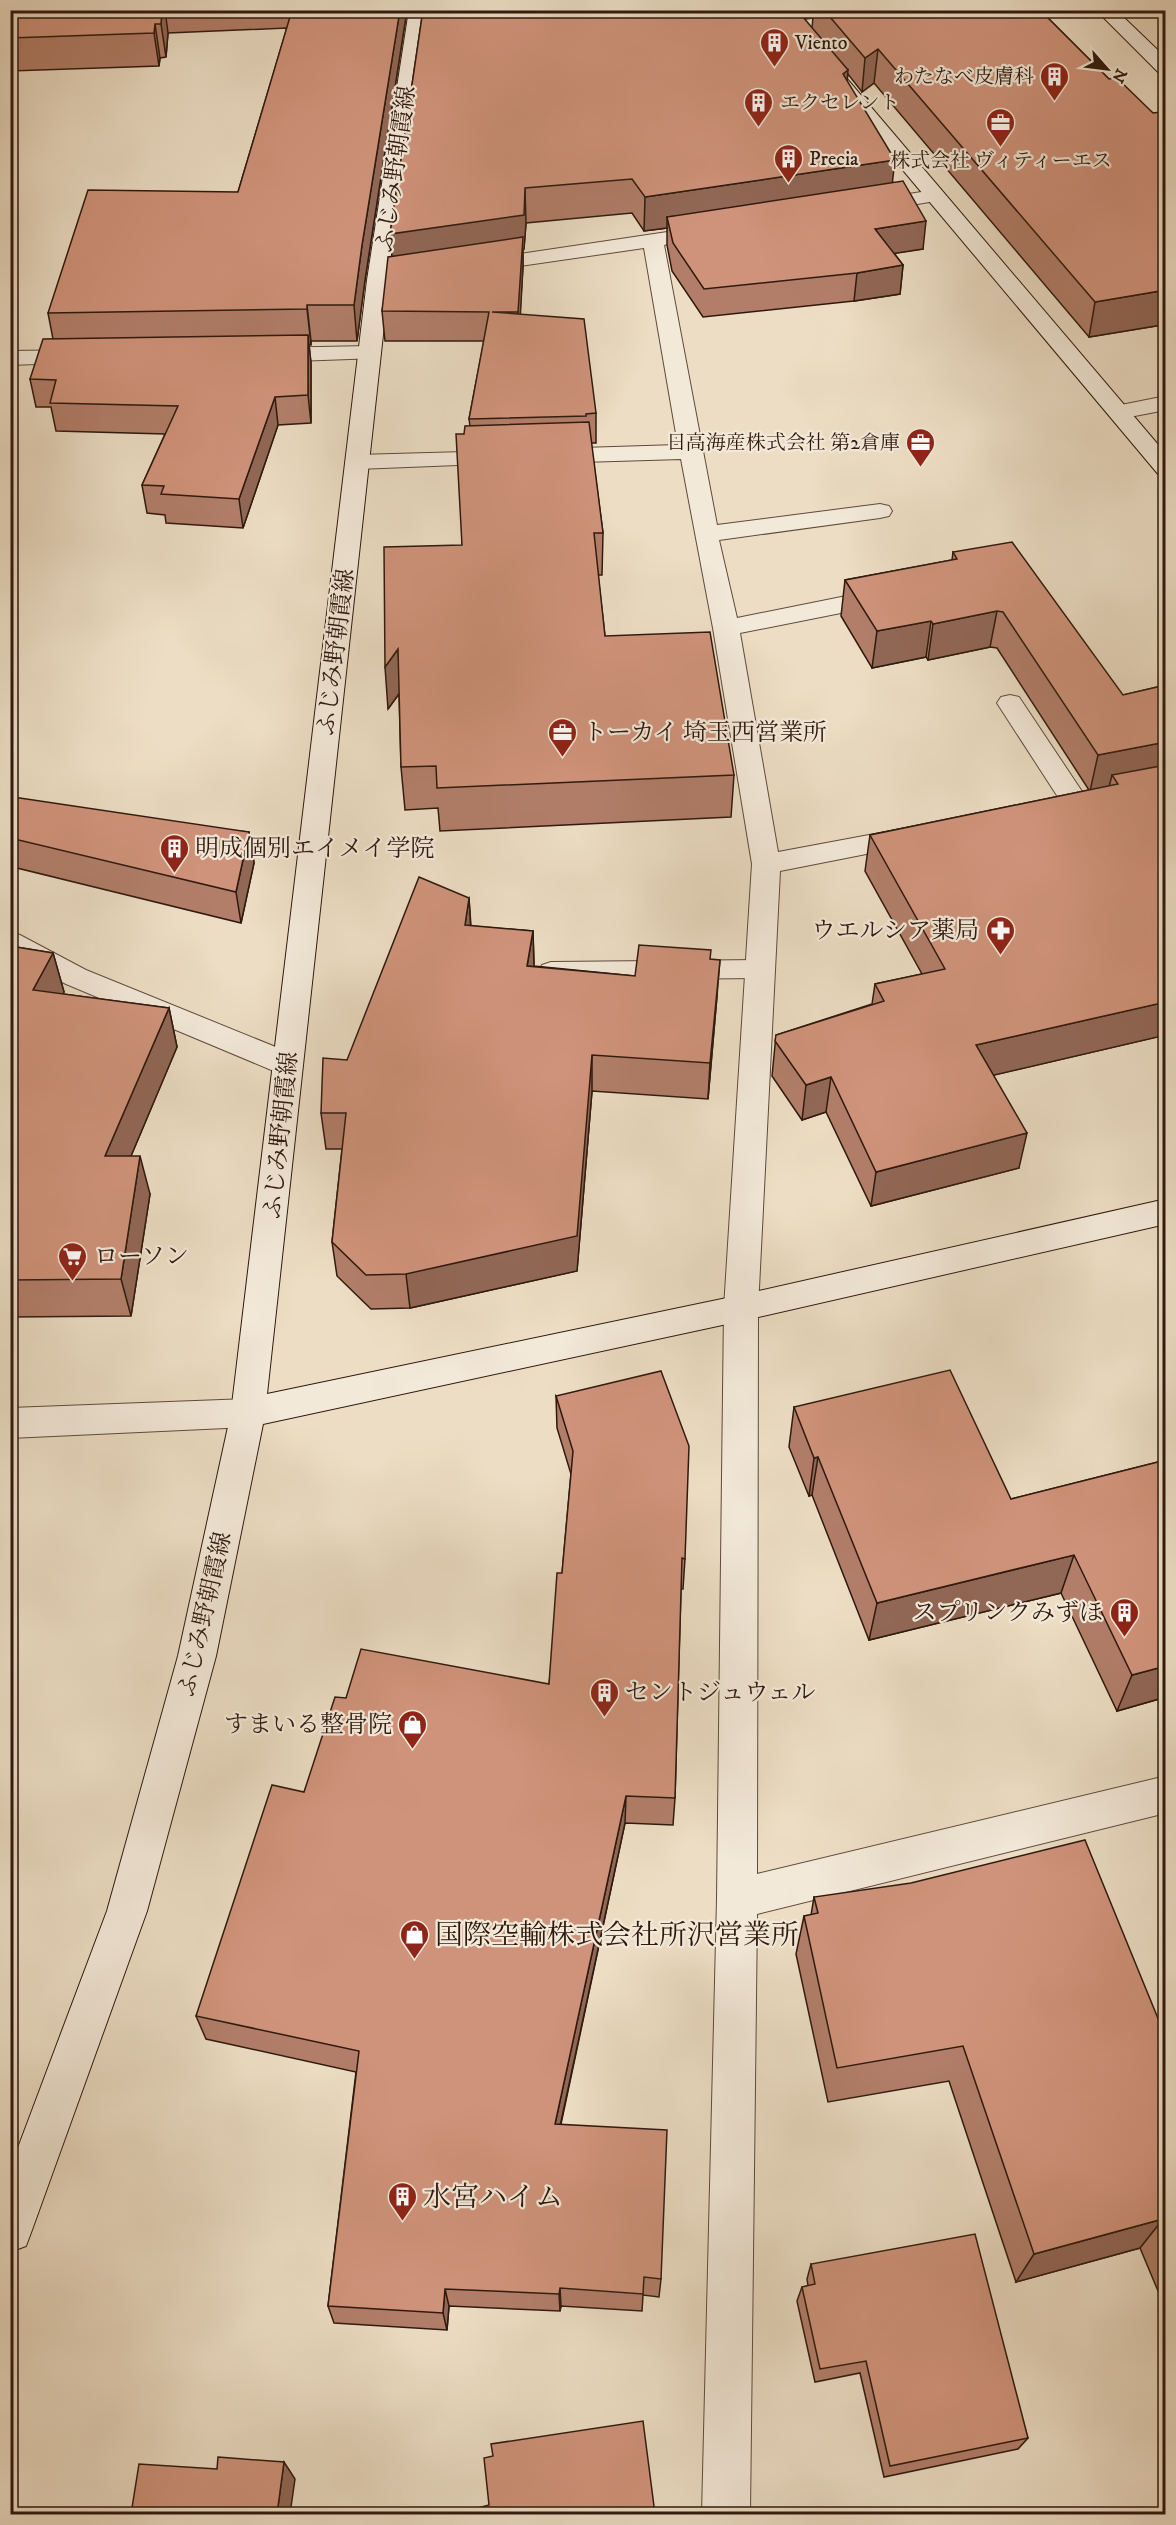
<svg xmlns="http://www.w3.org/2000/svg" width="1176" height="2525" viewBox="0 0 1176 2525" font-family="'IM FELL DW Pica','Noto Serif JP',serif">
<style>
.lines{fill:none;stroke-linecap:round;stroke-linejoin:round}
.lane-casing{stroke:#5e4a3c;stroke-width:2}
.street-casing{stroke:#5e4a3c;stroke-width:2}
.secondary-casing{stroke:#2f190e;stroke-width:2}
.lane{fill:#f3e9d9;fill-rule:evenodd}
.street{fill:#f3e9d9;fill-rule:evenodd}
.secondary{fill:#f3e9d9;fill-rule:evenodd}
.wall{fill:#b27e6a;stroke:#2f190e;stroke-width:1.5;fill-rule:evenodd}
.shaded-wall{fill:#916756;stroke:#2f190e;stroke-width:1.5}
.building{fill:#cf937b;stroke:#2f190e;stroke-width:1.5}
.labels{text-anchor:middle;stroke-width:4.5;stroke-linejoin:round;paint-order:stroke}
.far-poi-label{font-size:20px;fill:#2f190e;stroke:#f3e9d9;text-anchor:start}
.street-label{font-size:24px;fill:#2f190e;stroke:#f3e9d9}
.poi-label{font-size:24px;fill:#2f190e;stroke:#f3e9d9;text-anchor:start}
.near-poi-label{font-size:28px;fill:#2f190e;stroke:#f3e9d9;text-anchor:start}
</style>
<rect width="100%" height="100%" fill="#ecddc4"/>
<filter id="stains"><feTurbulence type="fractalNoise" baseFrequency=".00333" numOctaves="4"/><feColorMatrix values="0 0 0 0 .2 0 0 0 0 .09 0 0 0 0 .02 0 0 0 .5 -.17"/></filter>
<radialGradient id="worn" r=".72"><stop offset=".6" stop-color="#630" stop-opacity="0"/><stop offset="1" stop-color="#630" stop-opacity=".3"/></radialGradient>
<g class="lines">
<defs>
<path id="lane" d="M 760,960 L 769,963 L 772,969 L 769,975 L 760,978 L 551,980 L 542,977 L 539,971 L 542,965 L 551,962 Z"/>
<g id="street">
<path d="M 772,10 L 791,10 L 799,21 L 870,10 L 921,10 L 912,15 L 794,33 L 787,31 Z"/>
<path d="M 934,190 L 941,192 L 944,196 L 941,200 L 871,212 L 864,210 L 861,206 L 864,202 L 871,200 Z"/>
<path d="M 674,231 L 681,233 L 684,237 L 681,241 L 664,245 L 717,525 L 880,504 L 889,506 L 892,511 L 889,516 L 880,518 L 719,540 L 737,618 L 886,588 L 895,591 L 899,596 L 895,601 L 886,604 L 740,633 L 778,852 L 912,827 L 922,829 L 926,836 L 922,843 L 912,845 L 780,871 L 758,1308 L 757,1874 L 1166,1776 L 1166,1813 L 757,1914 L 750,2514 L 702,2514 L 717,1899 L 724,1308 L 752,864 L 713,628 L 681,459 L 549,463 L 541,461 L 537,456 L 541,451 L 549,449 L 678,445 L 644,248 L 479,272 L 471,271 L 468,266 L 471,261 L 479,260 Z"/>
<path d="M 370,346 L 378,348 L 381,353 L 378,358 L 267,362 L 259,360 L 256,355 L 259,350 L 267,348 Z"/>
<path d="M 83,350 L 91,352 L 94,357 L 91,362 L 10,365 L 10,351 Z"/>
<path d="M 1166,396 L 1166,410 L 1119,419 L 1111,417 L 1108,412 L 1111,407 Z"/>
<path d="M 501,451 L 509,453 L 513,458 L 509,463 L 357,469 L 349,467 L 345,462 L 349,457 L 357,455 Z"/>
<path d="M 1010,695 L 1019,697 L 1091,805 L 1087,811 L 1077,814 L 1067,811 L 997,703 L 1001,697 Z"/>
<path d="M 10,932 L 20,935 L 86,970 L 298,1056 L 302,1064 L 298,1072 L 287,1075 L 276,1072 L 66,984 L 10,955 Z"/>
<path d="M 248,1399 L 260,1403 L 265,1413 L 260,1423 L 248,1427 L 10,1438 L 10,1408 Z"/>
</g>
<g id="secondary">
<path d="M 409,10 L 427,10 L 389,280 L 267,1394 L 741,1295 L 1166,1199 L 1166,1224 L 741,1321 L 263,1424 L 216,1656 L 147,1911 L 32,2230 L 26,2246 L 10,2252 L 10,2169 L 107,1911 L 178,1656 L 231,1413 L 367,280 Z"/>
<path d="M 1096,10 L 1116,10 L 1166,58 L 1166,75 L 1159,73 Z"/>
<path d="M 841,78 L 848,80 L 1166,454 L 1166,476 L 1158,474 L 834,88 L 831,84 L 834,80 Z"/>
</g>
</defs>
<use href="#lane" class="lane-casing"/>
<use href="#street" class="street-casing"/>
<use href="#secondary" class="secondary-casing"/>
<use href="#lane" class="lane"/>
<use href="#street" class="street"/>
<use href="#secondary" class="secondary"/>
</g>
<g class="wall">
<path d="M 10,10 L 407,10 L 365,280 L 357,341 L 311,341 L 311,345 L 309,345 L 311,363 L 311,423 L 278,425 L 243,528 L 166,523 L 165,515 L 147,513 L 142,485 L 165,434 L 56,431 L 51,407 L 36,407 L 30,379 L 53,339 L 48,313 L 238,192 L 287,28 L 168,33 L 166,57 L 160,58 L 159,66 L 10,71 Z"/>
<path d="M 423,10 L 1040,10 L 1109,79 L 1153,113 L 1166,116 L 1166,329 L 1162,325 L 1089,337 L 874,83 L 862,92 L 848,74 L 847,81 L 923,249 L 894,253 L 903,265 L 900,294 L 854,301 L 703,317 L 672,271 L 667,245 L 667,228 L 644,231 L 632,213 L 526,223 L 524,249 L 523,250 L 523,266 L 520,314 L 596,413 L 596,443 L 591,443 L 603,533 L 602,575 L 598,575 L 605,636 L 734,775 L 731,817 L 440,831 L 438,808 L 405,810 L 401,767 L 399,694 L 388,709 L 462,545 L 464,434 L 470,426 L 469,419 L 484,341 L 385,341 L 382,311 L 392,256 L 390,234 ZM 813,17 L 812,28 L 803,18 Z"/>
<path d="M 953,552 L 1123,695 L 1166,685 L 1166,1035 L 993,1075 L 1019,1168 L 871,1206 L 826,1112 L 802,1120 L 772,1076 L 776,1035 L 872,1004 L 875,984 L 922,974 L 865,871 L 870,835 L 1089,790 L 997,648 L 990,647 L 928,660 L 926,657 L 872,668 L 841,616 L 845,580 L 952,560 Z"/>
<path d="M 10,808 L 249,832 L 254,863 L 241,923 L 13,867 L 10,858 Z"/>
<path d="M 469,898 L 471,926 L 533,931 L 534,966 L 635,976 L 710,959 L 717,996 L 708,1099 L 592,1091 L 577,1271 L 410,1308 L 371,1309 L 337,1276 L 332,1242 L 342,1149 L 326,1149 L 321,1113 L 347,1060 Z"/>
<path d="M 10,946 L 53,953 L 64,992 L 63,994 L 169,1008 L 177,1047 L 131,1156 L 150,1194 L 131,1316 L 10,1317 Z"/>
<path d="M 556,1396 L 685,1559 L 683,1589 L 681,1589 L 675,1798 L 673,1825 L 625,1823 L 561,2124 L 661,2279 L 659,2297 L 643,2295 L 642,2311 L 561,2306 L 560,2311 L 449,2306 L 447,2330 L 334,2323 L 328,2306 L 356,2072 L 206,2039 L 196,2016 L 304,1792 L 346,1698 L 549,1684 L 562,1573 L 571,1474 L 557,1428 Z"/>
<path d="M 794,1407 L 1011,1499 L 1166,1460 L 1166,1707 L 1163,1708 L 1159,1699 L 1117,1711 L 1061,1593 L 869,1640 L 812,1495 L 809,1496 L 789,1447 Z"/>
<path d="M 814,1897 L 1166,2038 L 1166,2310 L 1140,2248 L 1016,2282 L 949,2081 L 828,2102 L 796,1954 L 804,1916 L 811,1915 Z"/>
<path d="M 811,2264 L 1028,2438 L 1018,2449 L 884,2477 L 860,2373 L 815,2382 L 797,2301 L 802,2287 L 808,2286 L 807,2279 Z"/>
</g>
<g class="shaded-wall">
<path d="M 162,10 L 165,10 L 168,33 L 166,57 L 161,24 Z"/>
<path d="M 400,10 L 407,10 L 365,280 L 357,341 L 354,305 L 362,245 Z"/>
<path d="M 801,10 L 814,10 L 813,17 L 800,19 Z"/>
<path d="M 155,24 L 160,58 L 159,66 L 154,33 Z"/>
<path d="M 878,49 L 874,83 L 862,92 L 865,58 Z"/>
<path d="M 848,70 L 845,104 L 843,74 Z"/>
<path d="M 895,160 L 891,194 L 667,217 L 667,228 L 644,231 L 645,197 Z"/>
<path d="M 525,188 L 526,223 L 524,249 L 523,250 L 523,266 L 519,341 L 518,312 L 393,269 L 390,234 Z"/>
<path d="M 926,221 L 923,249 L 872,257 L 875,229 Z"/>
<path d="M 903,265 L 900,294 L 854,301 L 857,273 Z"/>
<path d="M 1166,290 L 1166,309 L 1162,325 L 1089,337 L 1095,302 Z"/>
<path d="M 307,305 L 311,341 L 311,345 L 307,309 Z"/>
<path d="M 308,335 L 311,363 L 311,423 L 308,395 Z"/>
<path d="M 275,397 L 278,425 L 243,528 L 239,499 Z"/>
<path d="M 997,611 L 990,647 L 928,660 L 933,624 Z"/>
<path d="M 931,621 L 926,657 L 872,668 L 877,631 Z"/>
<path d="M 398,649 L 401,691 L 388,709 L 385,667 Z"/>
<path d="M 1166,742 L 1166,777 L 1112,775 L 1109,787 L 1090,791 L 1098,755 Z"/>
<path d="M 249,832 L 254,863 L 241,923 L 236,892 Z"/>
<path d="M 469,898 L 471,935 L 465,925 Z"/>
<path d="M 533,931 L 534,967 L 527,966 Z"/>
<path d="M 53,953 L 64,992 L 44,1029 L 33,990 Z"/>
<path d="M 720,960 L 717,996 L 708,1099 L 710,1063 Z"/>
<path d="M 1166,1002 L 1166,1035 L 969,1081 L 976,1045 Z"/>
<path d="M 169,1008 L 177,1047 L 115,1194 L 105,1156 Z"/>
<path d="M 592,1055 L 592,1091 L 577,1271 L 410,1308 L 406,1274 Z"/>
<path d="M 831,1077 L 826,1112 L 802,1120 L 806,1085 Z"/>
<path d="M 1027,1133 L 1019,1168 L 871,1206 L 876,1172 Z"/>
<path d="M 140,1156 L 150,1194 L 131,1316 L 121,1279 Z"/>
<path d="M 818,1457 L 812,1495 L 809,1496 L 814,1458 Z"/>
<path d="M 1074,1555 L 1061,1593 L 869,1640 L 877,1603 Z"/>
<path d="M 1166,1666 L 1166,1685 L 1159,1699 L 1117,1711 L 1132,1675 Z"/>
<path d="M 626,1796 L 625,1823 L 556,2145 L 555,2124 Z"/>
<path d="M 1163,2219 L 1140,2248 L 1016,2282 L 1034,2254 Z"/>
<path d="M 560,2288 L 561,2306 L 560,2311 L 559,2294 Z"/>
<path d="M 445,2289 L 449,2306 L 447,2330 L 443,2313 Z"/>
<path d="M 284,2462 L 295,2479 L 290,2514 L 277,2514 Z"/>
</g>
<g class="building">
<path d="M 10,10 L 162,10 L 161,24 L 155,24 L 154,33 L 10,38 Z"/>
<path d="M 292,10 L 400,10 L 362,245 L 354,305 L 307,305 L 307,309 L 48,313 L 88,190 L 238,192 Z"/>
<path d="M 423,10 L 797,10 L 848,70 L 843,74 L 895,160 L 645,197 L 632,179 L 525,188 L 524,215 L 390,234 Z"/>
<path d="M 824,10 L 1040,10 L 1109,79 L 1117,78 L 1153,113 L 1161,112 L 1166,116 L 1166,290 L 1095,302 L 878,49 L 865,58 Z"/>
<path d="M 903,181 L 926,221 L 875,229 L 903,265 L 857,273 L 704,289 L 673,243 L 667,217 Z"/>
<path d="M 523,237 L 518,312 L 492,312 L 584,319 L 596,413 L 586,414 L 586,416 L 469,419 L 489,312 L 382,311 L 388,257 Z"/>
<path d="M 308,335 L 308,395 L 275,397 L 239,499 L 161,494 L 164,486 L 142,485 L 178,406 L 50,403 L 56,380 L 30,379 L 43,339 Z"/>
<path d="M 589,422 L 603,533 L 594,533 L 605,636 L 710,632 L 734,775 L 437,788 L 436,766 L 401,767 L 398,649 L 385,667 L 384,547 L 462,545 L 456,434 L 464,434 L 465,426 Z"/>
<path d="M 1012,542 L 1123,695 L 1166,685 L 1166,742 L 1098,755 L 1003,612 L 997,611 L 933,624 L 931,621 L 877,631 L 845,580 L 957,559 L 953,552 Z"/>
<path d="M 1166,765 L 1166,1002 L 976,1045 L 1027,1133 L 876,1172 L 831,1077 L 806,1085 L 775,1041 L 776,1035 L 884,1001 L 875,984 L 945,969 L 870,835 L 1118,784 L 1112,775 Z"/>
<path d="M 13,797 L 249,832 L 236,892 L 10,838 L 10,808 Z"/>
<path d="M 419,877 L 469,898 L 465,925 L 533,931 L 527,966 L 635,976 L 639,945 L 711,950 L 710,959 L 720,960 L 710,1063 L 592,1055 L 577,1236 L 406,1274 L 366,1275 L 332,1242 L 346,1113 L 321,1113 L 323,1058 L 347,1060 Z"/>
<path d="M 10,946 L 53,953 L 33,990 L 169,1008 L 105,1156 L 140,1156 L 121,1279 L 10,1280 Z"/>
<path d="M 950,1370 L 1011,1499 L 1166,1460 L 1166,1666 L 1132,1675 L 1074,1555 L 877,1603 L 818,1457 L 814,1458 L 794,1407 Z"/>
<path d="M 661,1371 L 689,1446 L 685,1559 L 682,1558 L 675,1798 L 626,1796 L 555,2124 L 667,2130 L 661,2279 L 644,2277 L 643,2294 L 560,2288 L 559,2294 L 445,2289 L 443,2313 L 328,2306 L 359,2051 L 196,2016 L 272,1785 L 304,1792 L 335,1697 L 346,1698 L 361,1649 L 549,1684 L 557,1573 L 562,1573 L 573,1451 L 556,1396 Z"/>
<path d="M 1085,1840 L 1166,2038 L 1166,2226 L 1163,2219 L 1034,2254 L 963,2046 L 837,2068 L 804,1916 L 818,1913 L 814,1897 L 911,1883 Z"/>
<path d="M 975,2234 L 1028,2438 L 890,2466 L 866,2361 L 820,2369 L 802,2287 L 815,2284 L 811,2264 Z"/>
<path d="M 643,2421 L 655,2514 L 475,2514 L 474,2509 L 489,2505 L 484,2458 L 493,2456 L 491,2444 Z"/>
<path d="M 218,2457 L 284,2462 L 277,2514 L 131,2514 L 139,2464 L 217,2469 Z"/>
</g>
<defs>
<symbol id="building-pin" viewBox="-11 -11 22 30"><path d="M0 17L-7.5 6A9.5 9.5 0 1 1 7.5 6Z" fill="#8f2418" stroke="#f3e9d9"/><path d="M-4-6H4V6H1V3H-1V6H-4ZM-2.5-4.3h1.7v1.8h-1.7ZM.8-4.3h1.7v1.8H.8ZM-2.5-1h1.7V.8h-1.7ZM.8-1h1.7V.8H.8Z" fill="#fff"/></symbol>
<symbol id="office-pin" viewBox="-11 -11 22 30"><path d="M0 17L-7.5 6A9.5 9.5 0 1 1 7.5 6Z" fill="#8f2418" stroke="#f3e9d9"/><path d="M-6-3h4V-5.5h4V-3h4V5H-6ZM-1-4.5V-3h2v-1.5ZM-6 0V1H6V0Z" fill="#fff"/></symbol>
<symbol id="pharmacy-pin" viewBox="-11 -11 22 30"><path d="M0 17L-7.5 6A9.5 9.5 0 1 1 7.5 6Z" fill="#8f2418" stroke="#f3e9d9"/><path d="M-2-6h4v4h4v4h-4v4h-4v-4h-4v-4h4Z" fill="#fff"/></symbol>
<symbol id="supermarket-pin" viewBox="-11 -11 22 30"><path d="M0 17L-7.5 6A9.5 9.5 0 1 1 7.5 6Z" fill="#8f2418" stroke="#f3e9d9"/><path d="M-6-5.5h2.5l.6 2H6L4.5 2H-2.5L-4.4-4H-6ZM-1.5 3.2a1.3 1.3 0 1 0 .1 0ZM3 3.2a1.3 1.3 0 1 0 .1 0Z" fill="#fff"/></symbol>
<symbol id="shop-pin" viewBox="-11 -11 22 30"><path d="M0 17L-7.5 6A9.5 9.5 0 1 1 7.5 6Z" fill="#8f2418" stroke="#f3e9d9"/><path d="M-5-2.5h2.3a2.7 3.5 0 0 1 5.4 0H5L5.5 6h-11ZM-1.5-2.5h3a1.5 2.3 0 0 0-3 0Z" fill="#fff"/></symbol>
</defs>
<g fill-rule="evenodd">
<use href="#building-pin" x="758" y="26" width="33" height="45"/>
<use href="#building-pin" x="1038" y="60" width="33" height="45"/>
<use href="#building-pin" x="742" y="86" width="33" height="45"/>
<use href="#office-pin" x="984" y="106" width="33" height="45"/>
<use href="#building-pin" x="772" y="142" width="33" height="45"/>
<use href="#office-pin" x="904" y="426" width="33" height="45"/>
<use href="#office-pin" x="546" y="716" width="33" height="45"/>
<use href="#building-pin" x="158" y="832" width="33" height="45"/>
<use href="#pharmacy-pin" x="984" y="914" width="33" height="45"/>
<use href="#supermarket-pin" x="56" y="1240" width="33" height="45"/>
<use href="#building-pin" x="1108" y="1596" width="33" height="45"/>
<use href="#building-pin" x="588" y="1676" width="33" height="45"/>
<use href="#shop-pin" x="396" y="1708" width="33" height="45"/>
<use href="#shop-pin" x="398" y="1918" width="33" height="45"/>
<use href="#building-pin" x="386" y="2180" width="33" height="45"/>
</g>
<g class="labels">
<g class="far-poi-label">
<text x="795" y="49">Viento</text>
<text x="1034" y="83" text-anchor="end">わたなべ皮膚科</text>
<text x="780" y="109">エクセレント</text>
<text x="809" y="165">Precia</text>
<text x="1001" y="167" text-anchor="middle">株式会社 ヴィティーエス</text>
<text x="900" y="449" text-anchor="end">日高海産株式会社 第2倉庫</text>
</g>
<g class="street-label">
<text transform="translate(395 169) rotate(-82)" y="8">ふじみ野朝霞線</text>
<text transform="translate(335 652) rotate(-83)" y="8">ふじみ野朝霞線</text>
<text transform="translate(280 1135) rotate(-84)" y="8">ふじみ野朝霞線</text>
<text transform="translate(204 1614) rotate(-77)" y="8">ふじみ野朝霞線</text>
</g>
<g class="poi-label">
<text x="583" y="740">トーカイ 埼玉西営業所</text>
<text x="195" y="856">明成個別エイメイ学院</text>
<text x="979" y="938" text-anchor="end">ウエルシア薬局</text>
<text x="94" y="1264">ローソン</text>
<text x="1103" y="1620" text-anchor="end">スプリンクみずほ</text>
<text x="625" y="1700">セントジュウェル</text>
<text x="392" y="1732" text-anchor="end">すまいる整骨院</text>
</g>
<g class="near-poi-label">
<text x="435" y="1944">国際空輸株式会社所沢営業所</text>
<text x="423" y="2206">水宮ハイム</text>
</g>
</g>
<rect width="1176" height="2525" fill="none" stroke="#ecddc4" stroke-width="36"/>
<rect x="12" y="12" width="1152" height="2501" fill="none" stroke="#2f190e" stroke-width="3"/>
<rect x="18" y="18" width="1140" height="2489" fill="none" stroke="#2f190e" stroke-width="1.5"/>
<g transform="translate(1107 69) rotate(118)" stroke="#f3e9d9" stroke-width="4.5" paint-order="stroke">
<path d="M0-4.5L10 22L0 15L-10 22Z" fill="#2f190e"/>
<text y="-9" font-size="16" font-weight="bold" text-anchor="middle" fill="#2f190e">N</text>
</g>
<rect width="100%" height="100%" filter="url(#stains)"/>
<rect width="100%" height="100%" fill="url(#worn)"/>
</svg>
